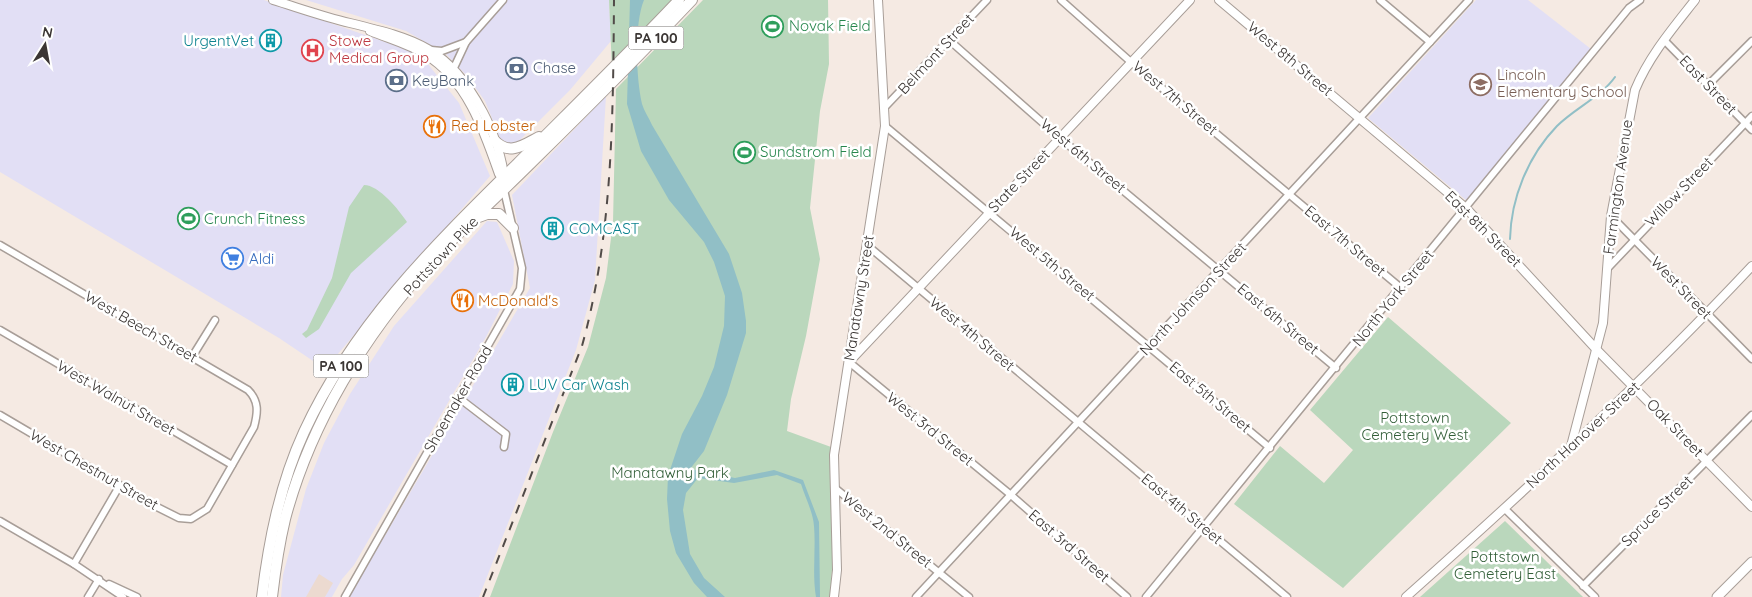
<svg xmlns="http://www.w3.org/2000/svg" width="1752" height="597" viewBox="0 0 1752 597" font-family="Quicksand,sans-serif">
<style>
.commercial{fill:#e2dff5}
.built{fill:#ecdad0}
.green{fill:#bad7bc}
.water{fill:#91bfc6}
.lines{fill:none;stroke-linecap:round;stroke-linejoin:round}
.stream{stroke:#91bfc6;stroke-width:2}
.minor-casing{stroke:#a89e98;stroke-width:9}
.tertiary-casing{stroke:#a89e98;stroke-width:10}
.secondary-casing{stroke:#a89e98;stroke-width:11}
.trunk-casing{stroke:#a89e98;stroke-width:12}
.minor{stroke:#fff;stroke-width:6}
.tertiary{stroke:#fff;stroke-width:8}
.secondary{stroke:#fff;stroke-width:9}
.trunk{stroke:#fff;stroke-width:10}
.rail{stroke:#514b48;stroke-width:2;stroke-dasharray:9 9;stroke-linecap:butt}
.labels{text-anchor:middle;stroke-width:5;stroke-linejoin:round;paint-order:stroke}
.shield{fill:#fff;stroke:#767271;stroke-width:1}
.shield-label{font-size:14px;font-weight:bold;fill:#3b3634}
.leisure-label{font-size:15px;fill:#27864d;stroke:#fff;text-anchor:start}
.culture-label{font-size:15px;fill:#0d838f;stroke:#fff;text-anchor:start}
.health-label{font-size:15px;fill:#be3a42;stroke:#fff;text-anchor:start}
.street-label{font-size:15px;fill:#3b3634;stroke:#fff}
.service-label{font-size:15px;fill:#4e5e75;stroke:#fff;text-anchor:start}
.education-label{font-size:15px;fill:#785e54;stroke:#fff;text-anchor:start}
.food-label{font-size:15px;fill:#c56008;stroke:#fff;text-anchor:start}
.shop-label{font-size:15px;fill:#366cbe;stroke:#fff;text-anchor:start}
.park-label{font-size:15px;fill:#335f39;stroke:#fff}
</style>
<rect width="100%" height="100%" fill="#f5eae3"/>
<g class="commercial">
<path d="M 0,0 L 264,0 L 420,54 L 459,103 L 490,176 L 325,369 L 279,338 L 0,172 Z"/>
<path d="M 306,0 L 609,0 L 611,41 L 570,90 L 518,142 L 510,145 L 500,138 L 485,101 L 466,75 L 446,54 L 406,31 Z"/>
<path d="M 1476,0 L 1528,0 L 1591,49 L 1467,201 L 1368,118 Z"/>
<path d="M 606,96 L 595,280 L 576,350 L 479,597 L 349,597 L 530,288 L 512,195 Z"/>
<path d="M 487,221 L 497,222 L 514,261 L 513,284 L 486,337 L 354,565 L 342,579 L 332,597 L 281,597 L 283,575 L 306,489 L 324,443 L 350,394 L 394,326 Z"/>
</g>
<path class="built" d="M 319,574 L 333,583 L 325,597 L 306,597 Z"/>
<g class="green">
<path d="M 609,0 L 676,0 L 612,70 Z"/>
<path d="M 703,0 L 828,0 L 829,64 L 820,111 L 810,208 L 820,259 L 806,336 L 791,399 L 787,431 L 831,447 L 833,557 L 830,597 L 490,597 L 553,432 L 588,347 L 606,278 L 613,222 L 616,89 Z"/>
<path d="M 364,185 C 379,185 399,210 407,222 L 351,273 L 319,329 L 306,338 L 302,334 L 307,330 L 332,278 L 349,207 Z"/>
<path d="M 1388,317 L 1511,423 L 1343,588 L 1234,504 L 1280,446 L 1324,483 L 1353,450 L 1310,410 Z"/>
<path d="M 1505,521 L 1583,597 L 1420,597 Z"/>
</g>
<path class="water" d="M 630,0 L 644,0 C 634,24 636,78 642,104 C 644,111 649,118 652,125 L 729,254 L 742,293 L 746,321 L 746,333 L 727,395 L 704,451 L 690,469 L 735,478 L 774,470 L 803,480 L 819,522 L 820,597 L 816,597 C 812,573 816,550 814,526 C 813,512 805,497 801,484 L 777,475 L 734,483 L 698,478 L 686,493 L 683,510 L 690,554 L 704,578 L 725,597 L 707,597 L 694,583 L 676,553 L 670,531 L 667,499 L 668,476 L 682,434 L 702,396 L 714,367 L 724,326 L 725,296 L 714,262 L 704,242 L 669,200 L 641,151 L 627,104 Z"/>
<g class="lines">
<path class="stream" d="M 1510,239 C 1511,198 1528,156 1557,126 C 1575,108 1601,97 1615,77"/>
<defs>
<g id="minor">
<path d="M 1061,0 L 1132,63 L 1401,288"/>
<path d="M 1380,0 L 1430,42"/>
<path d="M 949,40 L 1060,138 L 1336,368"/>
<path d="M 1664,40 L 1752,130"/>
<path d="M 431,50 L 442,51 L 466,42"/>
<path d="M 452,72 L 466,42 L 503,0"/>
<path d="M 1708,85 L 1752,41"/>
<path d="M 884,108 L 987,0"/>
<path d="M 885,126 L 1270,448"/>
<path d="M 1611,216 L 1752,359"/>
<path d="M 0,245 L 248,390 C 259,401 258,412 254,427 L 207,509 L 191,519 L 179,518 L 153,505 L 0,415"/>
<path d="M 868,246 L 1287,597"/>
<path d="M 1607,269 L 1752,116"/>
<path d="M 0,330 L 232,465"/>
<path d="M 192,357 L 215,320"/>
<path d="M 849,362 L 1011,495 L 1127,597"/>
<path d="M 459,398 L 506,434 L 504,447"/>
<path d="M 835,488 L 969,597"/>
<path d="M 1505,509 L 1595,597"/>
<path d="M 0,521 L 74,564 L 123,597"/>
<path d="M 74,564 L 120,485"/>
<path d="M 109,584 L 137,597"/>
<path d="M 1583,586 L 1752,415"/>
<path d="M 88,597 L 99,579"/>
<path d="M 345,597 L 520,289 L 522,268 L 504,190"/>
<path d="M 916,597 L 1469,0"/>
<path d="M 1146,597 L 1629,8 L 1640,0"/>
</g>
<g id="tertiary">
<path d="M 273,0 C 299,8 324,17 350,23 C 416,39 448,47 483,112 C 492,129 504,161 504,180"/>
<path d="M 1219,0 L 1466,208 L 1597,350 L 1752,507"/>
<path d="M 370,31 C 389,39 409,44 426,55 C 467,80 484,131 499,174"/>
<path d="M 849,362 L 1190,0"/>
<path d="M 1571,446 L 1603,323 L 1611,216 L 1635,90 C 1649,56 1673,28 1695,0"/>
<path d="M 834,597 L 837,570 L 834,455 L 885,126 L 878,0"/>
<path d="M 1406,597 C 1525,491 1642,383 1752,266"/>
</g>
<path id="secondary" d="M 1717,597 L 1752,562"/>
<g id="trunk">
<path d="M 494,140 C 509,156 522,146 539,137"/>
<path d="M 479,217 L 487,214 L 499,214 L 513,228"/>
<path d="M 262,597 C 269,541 280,484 304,432 C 354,324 433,247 517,164 C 571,110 626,56 679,0"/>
<path d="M 272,597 C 275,571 279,544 285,519 C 310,424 365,334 431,262 C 463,227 499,195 533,161 C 587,108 640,55 692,0"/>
</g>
</defs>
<use href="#minor" class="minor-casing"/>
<use href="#tertiary" class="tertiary-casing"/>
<use href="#secondary" class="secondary-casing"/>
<use href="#trunk" class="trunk-casing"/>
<use href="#minor" class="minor"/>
<use href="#tertiary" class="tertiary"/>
<use href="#secondary" class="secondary"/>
<use href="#trunk" class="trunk"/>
<path class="rail" d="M 483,597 L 582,346 C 613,234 613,116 614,0"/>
</g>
<defs>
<symbol id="stadium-ring" viewBox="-11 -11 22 22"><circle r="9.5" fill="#fff" stroke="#2e9e5b" stroke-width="1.5"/><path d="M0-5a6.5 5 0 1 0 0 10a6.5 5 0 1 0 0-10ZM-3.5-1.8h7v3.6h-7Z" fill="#2e9e5b"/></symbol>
<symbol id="building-ring" viewBox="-11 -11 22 22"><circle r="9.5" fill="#fff" stroke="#0f9aa8" stroke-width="1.5"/><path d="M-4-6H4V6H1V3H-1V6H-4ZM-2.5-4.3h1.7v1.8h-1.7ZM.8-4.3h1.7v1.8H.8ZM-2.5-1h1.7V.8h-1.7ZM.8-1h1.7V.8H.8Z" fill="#0f9aa8"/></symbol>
<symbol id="hospital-ring" viewBox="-11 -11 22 22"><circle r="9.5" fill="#fff" stroke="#e0444e" stroke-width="1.5"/><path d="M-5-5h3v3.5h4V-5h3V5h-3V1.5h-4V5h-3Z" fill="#e0444e"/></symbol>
<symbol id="bank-ring" viewBox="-11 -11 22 22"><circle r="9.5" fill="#fff" stroke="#5c6f8a" stroke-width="1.5"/><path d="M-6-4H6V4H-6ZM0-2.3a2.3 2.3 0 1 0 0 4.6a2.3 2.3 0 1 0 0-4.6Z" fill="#5c6f8a"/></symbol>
<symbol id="school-ring" viewBox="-11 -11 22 22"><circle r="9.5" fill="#fff" stroke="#8d6e63" stroke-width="1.5"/><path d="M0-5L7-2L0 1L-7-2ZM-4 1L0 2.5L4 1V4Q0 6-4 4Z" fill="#8d6e63"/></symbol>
<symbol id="restaurant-ring" viewBox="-11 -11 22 22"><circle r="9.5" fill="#fff" stroke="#e8710a" stroke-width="1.5"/><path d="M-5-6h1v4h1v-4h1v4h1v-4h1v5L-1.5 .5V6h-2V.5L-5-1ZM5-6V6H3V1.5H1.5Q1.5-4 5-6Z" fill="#e8710a"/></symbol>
<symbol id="supermarket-ring" viewBox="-11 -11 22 22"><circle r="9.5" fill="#fff" stroke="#3f7fe0" stroke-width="1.5"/><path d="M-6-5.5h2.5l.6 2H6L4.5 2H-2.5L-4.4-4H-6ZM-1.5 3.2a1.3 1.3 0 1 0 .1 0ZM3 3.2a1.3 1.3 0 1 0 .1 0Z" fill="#3f7fe0"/></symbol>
</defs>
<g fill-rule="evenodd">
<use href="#stadium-ring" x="760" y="14" width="25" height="25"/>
<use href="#building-ring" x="258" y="28" width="25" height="25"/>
<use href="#hospital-ring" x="300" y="38" width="25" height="25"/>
<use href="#bank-ring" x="504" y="56" width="25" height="25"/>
<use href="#bank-ring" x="384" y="68" width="25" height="25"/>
<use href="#school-ring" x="1468" y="72" width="25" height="25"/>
<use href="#restaurant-ring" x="422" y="114" width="25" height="25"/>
<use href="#stadium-ring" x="732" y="140" width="25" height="25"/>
<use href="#stadium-ring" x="176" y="206" width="25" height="25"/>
<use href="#building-ring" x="540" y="216" width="25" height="25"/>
<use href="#supermarket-ring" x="220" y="246" width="25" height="25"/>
<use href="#restaurant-ring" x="450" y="288" width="25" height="25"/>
<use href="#building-ring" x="500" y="372" width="25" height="25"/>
</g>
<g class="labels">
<g class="shield">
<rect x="628.5" y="26.5" width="55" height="23" rx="4"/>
<rect x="313.5" y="354.5" width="55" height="23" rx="4"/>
</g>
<g class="shield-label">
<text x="656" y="43">PA 100</text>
<text x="341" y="371">PA 100</text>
</g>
<g class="leisure-label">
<text x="789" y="31">Novak Field</text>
<text x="760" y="157">Sundstrom Field</text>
<text x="204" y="224">Crunch Fitness</text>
</g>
<g class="culture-label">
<text x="254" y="46" text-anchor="end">UrgentVet</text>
<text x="569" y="234">COMCAST</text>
<text x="529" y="390">LUV Car Wash</text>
</g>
<g class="health-label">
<text x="329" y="46">Stowe<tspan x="329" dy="17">Medical Group</tspan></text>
</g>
<g class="street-label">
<text transform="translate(936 54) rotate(-47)" y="5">Belmont Street</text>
<text transform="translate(1290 59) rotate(40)" y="5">West 8th Street</text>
<text transform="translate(1708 85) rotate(46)" y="5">East Street</text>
<text transform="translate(1175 98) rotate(40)" y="5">West 7th Street</text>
<text transform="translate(1083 156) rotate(40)" y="5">West 6th Street</text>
<text transform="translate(1019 181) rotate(-46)" y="5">State Street</text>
<text transform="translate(1618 187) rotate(-82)" y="5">Farmington Avenue</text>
<text transform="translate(1679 192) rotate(-46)" y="5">Willow Street</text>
<text transform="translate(1483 229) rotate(45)" y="5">East 8th Street</text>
<text transform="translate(1345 241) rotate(40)" y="5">East 7th Street</text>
<text transform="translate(441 256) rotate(-47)" y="5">Pottstown Pike</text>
<text transform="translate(1052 264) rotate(40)" y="5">West 5th Street</text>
<text transform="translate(1681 288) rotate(46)" y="5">West Street</text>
<text transform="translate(859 298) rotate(-81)" y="5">Manatawny Street</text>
<text transform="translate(1393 298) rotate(-51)" y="5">North York Street</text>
<text transform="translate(1193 299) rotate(-47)" y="5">North Johnson Street</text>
<text transform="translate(1278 319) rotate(40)" y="5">East 6th Street</text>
<text transform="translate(141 327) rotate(30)" y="5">West Beech Street</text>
<text transform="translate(972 334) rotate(40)" y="5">West 4th Street</text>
<text transform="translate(1210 397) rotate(40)" y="5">East 5th Street</text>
<text transform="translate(116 398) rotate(30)" y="5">West Walnut Street</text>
<text transform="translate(458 399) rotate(-60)" y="5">Shoemaker Road</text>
<text transform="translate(1675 428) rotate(46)" y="5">Oak Street</text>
<text transform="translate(930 429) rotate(39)" y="5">West 3rd Street</text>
<text transform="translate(1583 435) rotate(-43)" y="5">North Hanover Street</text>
<text transform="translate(94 470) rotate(30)" y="5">West Chestnut Street</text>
<text transform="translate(1182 509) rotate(40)" y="5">East 4th Street</text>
<text transform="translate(1657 511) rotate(-45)" y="5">Spruce Street</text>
<text transform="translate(887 530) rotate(39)" y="5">West 2nd Street</text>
<text transform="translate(1069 546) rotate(41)" y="5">East 3rd Street</text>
</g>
<g class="service-label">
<text x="533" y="73">Chase</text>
<text x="412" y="86">KeyBank</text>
</g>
<g class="education-label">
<text x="1497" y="80">Lincoln<tspan x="1497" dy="17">Elementary School</tspan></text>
</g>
<g class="food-label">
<text x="451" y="131">Red Lobster</text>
<text x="478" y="306">McDonald's</text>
</g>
<g class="shop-label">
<text x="249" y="264">Aldi</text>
</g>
<g class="park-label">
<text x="1415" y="423">Pottstown<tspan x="1415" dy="17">Cemetery West</tspan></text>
<text x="670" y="478">Manatawny Park</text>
<text x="1505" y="562">Pottstown<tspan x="1505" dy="17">Cemetery East</tspan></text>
</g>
</g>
<g transform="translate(45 45) rotate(11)" stroke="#ffffff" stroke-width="4" paint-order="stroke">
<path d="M0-4L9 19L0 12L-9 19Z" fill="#3b3634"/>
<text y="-8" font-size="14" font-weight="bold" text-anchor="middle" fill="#3b3634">N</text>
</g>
</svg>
